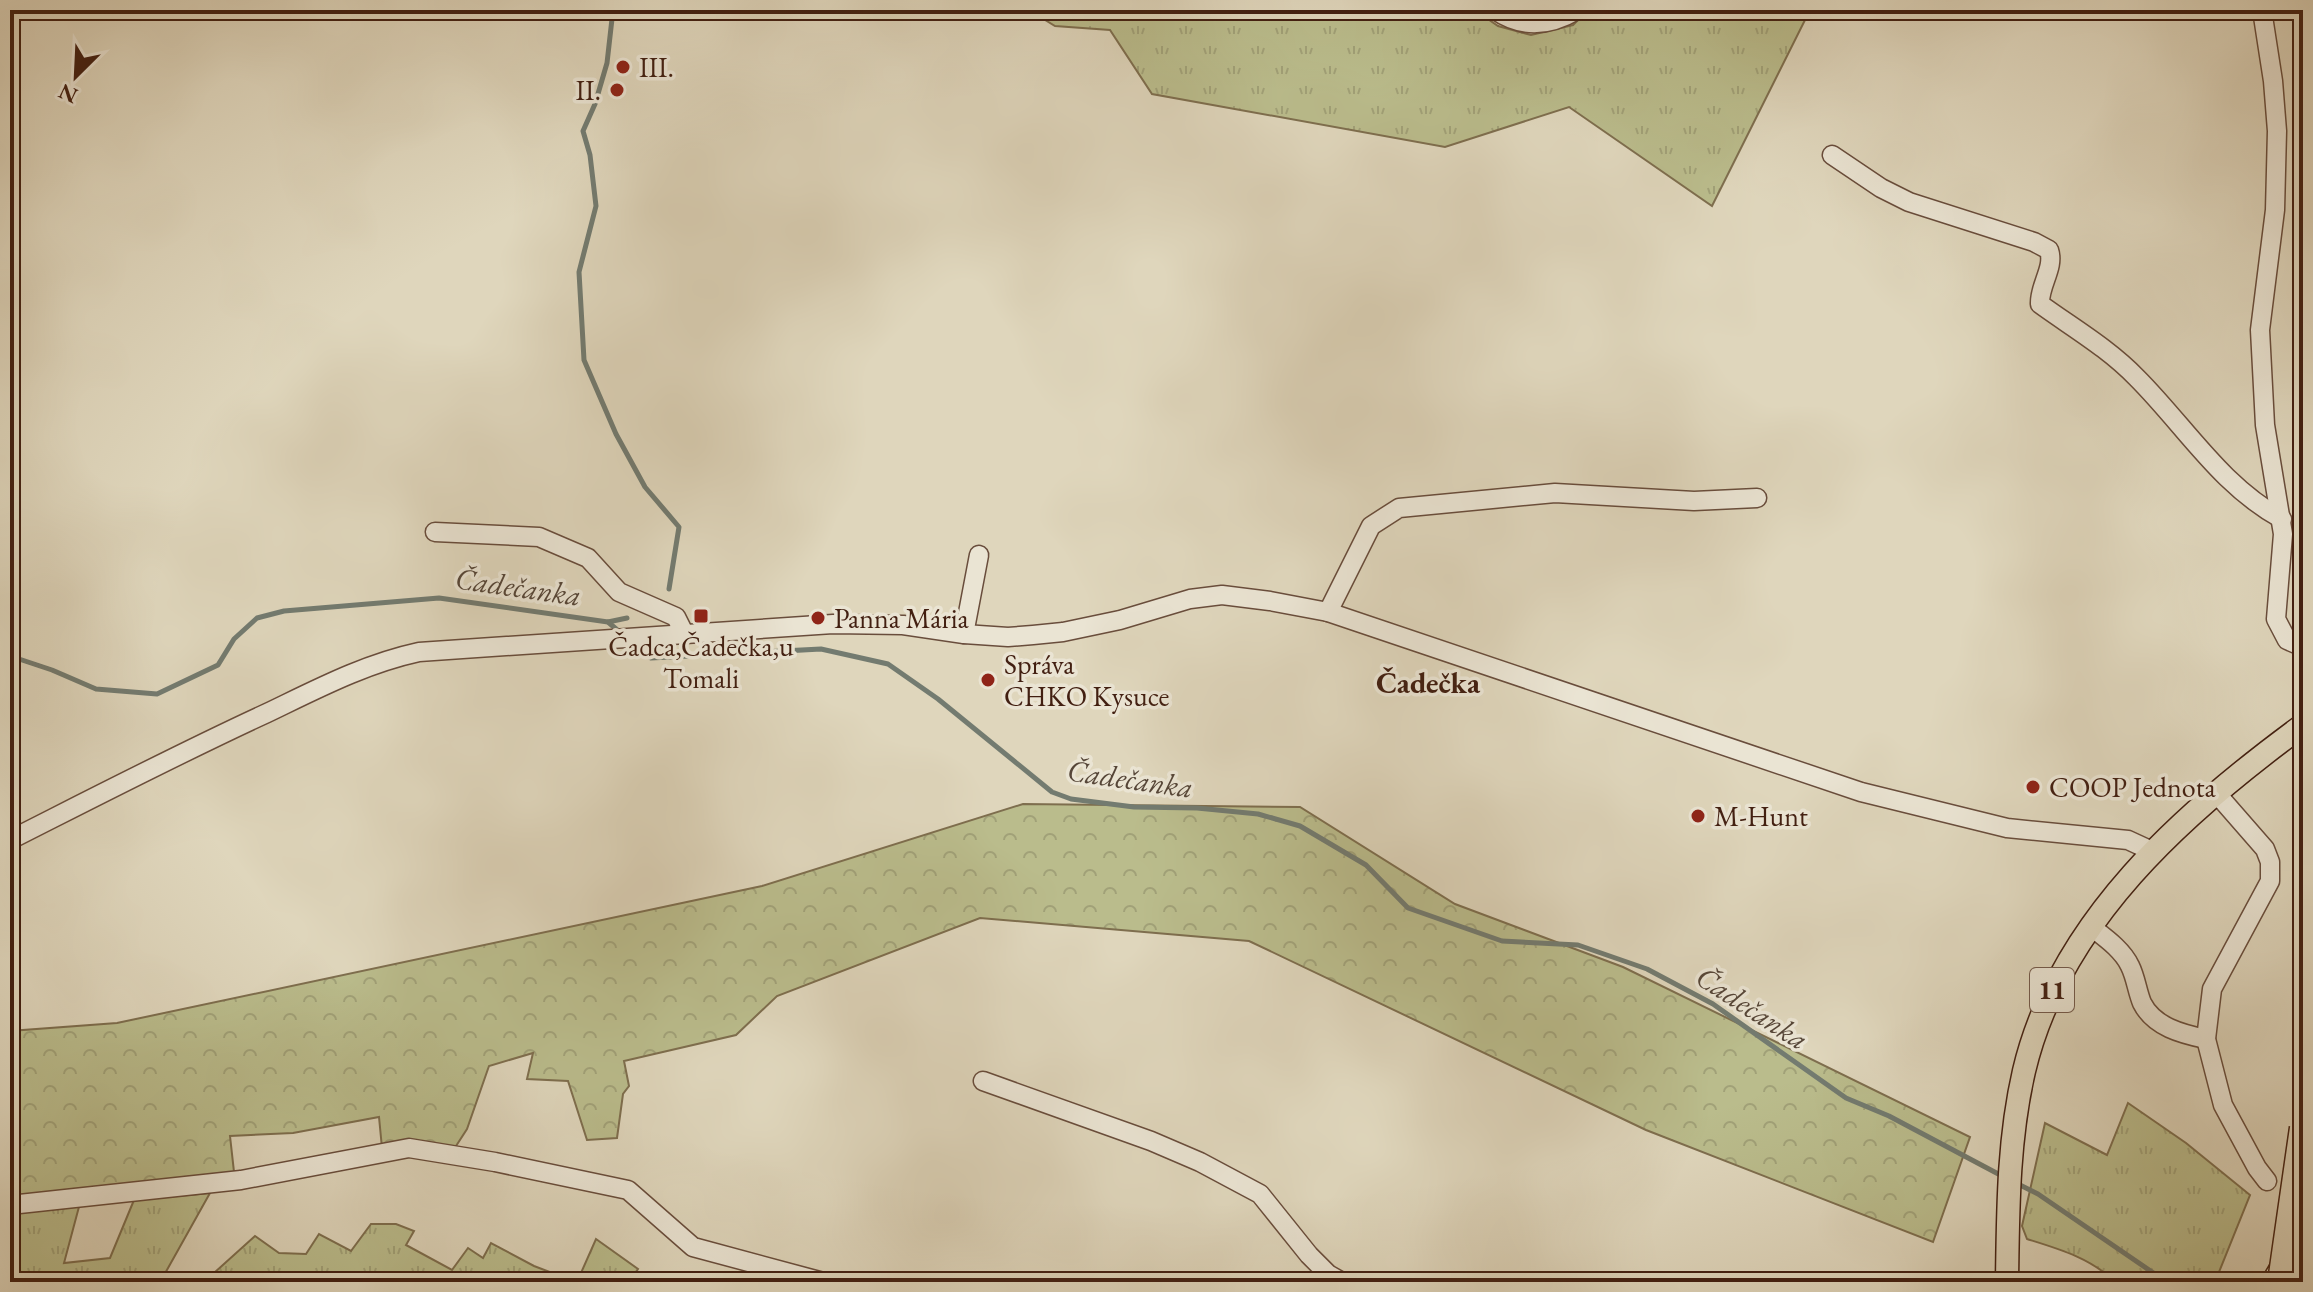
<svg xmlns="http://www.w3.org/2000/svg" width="2313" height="1292" viewBox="0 0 2313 1292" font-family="'EB Garamond',serif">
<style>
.grass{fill:url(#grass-tufts);stroke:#7e6e4e;stroke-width:2}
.forest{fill:url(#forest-crowns);stroke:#7e6e4e;stroke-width:2}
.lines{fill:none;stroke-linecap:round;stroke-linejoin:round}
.stream{stroke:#737b70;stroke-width:5}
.minor-casing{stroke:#694d3c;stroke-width:21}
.major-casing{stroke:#421f11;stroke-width:25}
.minor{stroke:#eae4d3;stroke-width:18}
.major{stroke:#dfd6bc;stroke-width:22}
.rail-casing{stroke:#421f11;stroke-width:8}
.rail{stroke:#eae4d3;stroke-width:5;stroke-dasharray:15;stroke-linecap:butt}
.highway-bridge-casing{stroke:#421f11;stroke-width:29;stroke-linecap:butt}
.highway-bridge{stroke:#dfd6bc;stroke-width:26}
.poi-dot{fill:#8f2418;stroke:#eae4d3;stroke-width:3}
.labels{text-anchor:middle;stroke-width:7;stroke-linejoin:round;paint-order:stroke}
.shield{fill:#eae4d3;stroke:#745a4b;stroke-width:2}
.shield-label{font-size:26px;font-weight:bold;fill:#421f11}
.poi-label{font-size:28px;fill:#421f11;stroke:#eae4d3;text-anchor:start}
.water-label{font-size:30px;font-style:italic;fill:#564638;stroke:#eae4d3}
.neighbourhood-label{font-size:30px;font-weight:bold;fill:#421f11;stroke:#eae4d3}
</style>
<defs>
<pattern id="grass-tufts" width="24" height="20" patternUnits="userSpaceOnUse" patternTransform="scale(2)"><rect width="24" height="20" fill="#babc8c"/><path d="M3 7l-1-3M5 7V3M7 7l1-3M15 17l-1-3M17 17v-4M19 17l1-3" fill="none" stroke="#a1a178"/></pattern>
<pattern id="forest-crowns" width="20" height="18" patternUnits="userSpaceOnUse" patternTransform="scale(2)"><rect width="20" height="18" fill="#babc8c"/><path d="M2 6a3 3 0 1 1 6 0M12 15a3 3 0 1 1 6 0" fill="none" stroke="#a1a178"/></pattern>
</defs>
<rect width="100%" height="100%" fill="#dfd6bc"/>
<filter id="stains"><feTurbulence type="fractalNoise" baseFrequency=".0025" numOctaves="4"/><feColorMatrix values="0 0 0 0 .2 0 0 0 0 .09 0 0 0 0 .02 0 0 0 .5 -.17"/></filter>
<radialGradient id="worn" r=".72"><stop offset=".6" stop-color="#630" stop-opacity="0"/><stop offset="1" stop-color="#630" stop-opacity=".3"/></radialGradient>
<g class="grass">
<path d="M 1029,10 L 1293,10 L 1304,18 L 1311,10 L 1475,10 L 1498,26 L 1531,35 L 1573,25 L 1588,10 L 1810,10 L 1712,206 L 1569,107 L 1445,147 L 1152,94 L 1110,30 L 1055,26 Z"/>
<path d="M 2128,1103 L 2186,1143 L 2250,1195 L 2215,1282 L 2115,1282 C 2091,1258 2059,1249 2027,1239 L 2022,1226 L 2045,1123 L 2107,1155 Z"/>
<path d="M 210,1193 L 163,1277 L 188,1282 L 10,1282 L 10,1214 L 80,1203 L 64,1263 L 110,1258 L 134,1200 Z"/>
<path d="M 371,1224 L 396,1224 L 414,1231 L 406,1245 L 452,1270 L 468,1248 L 483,1258 L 491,1243 L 534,1266 L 576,1282 L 204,1282 L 255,1236 L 279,1253 L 306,1254 L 319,1234 L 351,1251 Z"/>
<path d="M 596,1239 L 638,1269 L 629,1282 L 577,1282 Z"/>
</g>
<path class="forest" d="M 1023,804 L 1300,807 L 1455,904 L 1623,967 L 1970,1137 L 1933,1242 L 1646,1130 L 1249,941 L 980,918 L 777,996 L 736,1035 L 624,1061 L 629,1086 L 623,1094 L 617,1138 L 587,1140 L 568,1081 L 527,1079 L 533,1053 L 489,1066 L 467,1129 L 456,1146 L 382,1148 L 379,1117 L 293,1133 L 230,1136 L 234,1172 L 10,1199 L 10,1031 L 117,1023 L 762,886 Z"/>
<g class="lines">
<g class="stream">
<path d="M 613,10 L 607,63 L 595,104 L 583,131 L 590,155 L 596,206 L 579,272 L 584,360 L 616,434 L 645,487 L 679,527 L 669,589"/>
<path d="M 608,622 L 627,618"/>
<path d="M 633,643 L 651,658 L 821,649 L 888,664 L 938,699 L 1052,792 L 1071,799 L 1134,807 L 1197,808 L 1258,814 L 1300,826 L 1366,865 L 1408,908 L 1502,941 L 1578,945 L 1647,969 L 1713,1004 L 1846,1098 L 1889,1116 L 2004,1177"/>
<path d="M 10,656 L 52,670 L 96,689 L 157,694 L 218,665 L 234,639 L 257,618 L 284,611 L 439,598 L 608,622 L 622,634"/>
<path d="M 2016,1183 L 2038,1194 L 2155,1274 L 2162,1282"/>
</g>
<defs>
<g id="minor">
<path d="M 1495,10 C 1522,29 1550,26 1577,10"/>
<path d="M 2262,10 L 2273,81 L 2277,131 L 2275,210 L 2260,330 L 2265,425 L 2283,534 L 2276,619 L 2287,640 L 2303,647"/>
<path d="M 1832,155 L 1881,188 L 1909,202 L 2034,242 L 2049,250 C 2055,268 2039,285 2040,304 C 2073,328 2108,348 2137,378 C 2185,426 2221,486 2282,519"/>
<path d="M 435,532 L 539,537 L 588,558 L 619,592 L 676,617 L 684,633"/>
<path d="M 1328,612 L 1371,526 L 1399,508 L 1555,493 L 1694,501 L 1757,498"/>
<path d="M 964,634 L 979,555"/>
<path d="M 2217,794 L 2265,849 L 2270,862 L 2270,881 L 2212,989 L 2206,1039 L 2223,1105 L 2257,1168 L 2267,1181"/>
<path d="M 10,840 C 95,797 180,753 267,713 C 317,689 364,664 419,652 L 833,624 L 903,625 L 964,634 L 1008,637 L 1033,635 L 1063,632 L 1120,620 L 1190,599 L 1222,595 L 1270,601 L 1328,612 L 1861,792 L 2007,828 L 2128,840 L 2154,852"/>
<path d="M 2090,926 C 2104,937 2122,949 2130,966 C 2136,978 2137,991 2142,1003 C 2154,1027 2182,1034 2206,1039"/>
<path d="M 983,1081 L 1151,1141 L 1200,1162 L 1260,1194 L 1309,1255 L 1328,1274 L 1342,1282"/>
<path d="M 10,1205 L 241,1180 L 409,1148 L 495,1162 L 628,1190 L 693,1247 L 823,1282"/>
</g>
<path id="major" d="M 2007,1282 C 2008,1211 2008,1140 2024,1071 C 2059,922 2184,812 2303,725"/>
</defs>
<use href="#minor" class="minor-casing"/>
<use href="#major" class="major-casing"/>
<use href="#minor" class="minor"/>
<use href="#major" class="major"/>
<defs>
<g id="rail">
<path d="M 2263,1282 L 2303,1214"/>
<path d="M 2287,1282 L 2303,1255"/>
</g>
</defs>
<use href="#rail" class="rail-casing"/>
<use href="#rail" class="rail"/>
<defs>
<path id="highway-bridge" d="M 2281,1282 L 2303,1128"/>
</defs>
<use href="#highway-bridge" class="highway-bridge-casing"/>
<use href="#highway-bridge" class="highway-bridge"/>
</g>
<g class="poi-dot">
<circle cx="623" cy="67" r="8"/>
<circle cx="617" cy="90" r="8"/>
<rect x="693" y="608" width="16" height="16" rx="4"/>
<circle cx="818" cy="618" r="8"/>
<circle cx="988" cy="680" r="8"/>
<circle cx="2033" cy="787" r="8"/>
<circle cx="1698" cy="816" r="8"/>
</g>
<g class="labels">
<rect class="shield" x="2030" y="968" width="44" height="44" rx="6"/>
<g class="shield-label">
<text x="2052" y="999">11</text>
</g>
<g class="poi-label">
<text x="639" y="77">III.</text>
<text x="601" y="100" text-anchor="end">II.</text>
<text x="834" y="628">Panna Mária</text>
<text x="701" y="656" text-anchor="middle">Čadca,Čadečka,u<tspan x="701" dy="32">Tomali</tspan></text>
<text x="1004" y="674">Správa<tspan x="1004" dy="32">CHKO Kysuce</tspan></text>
<text x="2049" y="797">COOP Jednota</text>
<text x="1714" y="826">M-Hunt</text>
</g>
<g class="water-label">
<text transform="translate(518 587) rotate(8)" y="10">Čadečanka</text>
<text transform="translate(1130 779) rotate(8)" y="10">Čadečanka</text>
<text transform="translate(1752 1008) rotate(33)" y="10">Čadečanka</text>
</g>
<g class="neighbourhood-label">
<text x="1428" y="693">Čadečka</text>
</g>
</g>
<rect width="2313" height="1292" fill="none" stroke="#dfd6bc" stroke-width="40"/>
<rect x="12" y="12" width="2289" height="1268" fill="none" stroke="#421f11" stroke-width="4"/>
<rect x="20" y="20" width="2273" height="1252" fill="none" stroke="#421f11" stroke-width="2"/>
<g transform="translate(76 76) rotate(204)" stroke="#eae4d3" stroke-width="6" paint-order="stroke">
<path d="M0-6L14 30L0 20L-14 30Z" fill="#421f11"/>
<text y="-12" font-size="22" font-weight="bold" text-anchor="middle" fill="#421f11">N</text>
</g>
<rect width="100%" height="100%" filter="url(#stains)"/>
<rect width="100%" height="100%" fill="url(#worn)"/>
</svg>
